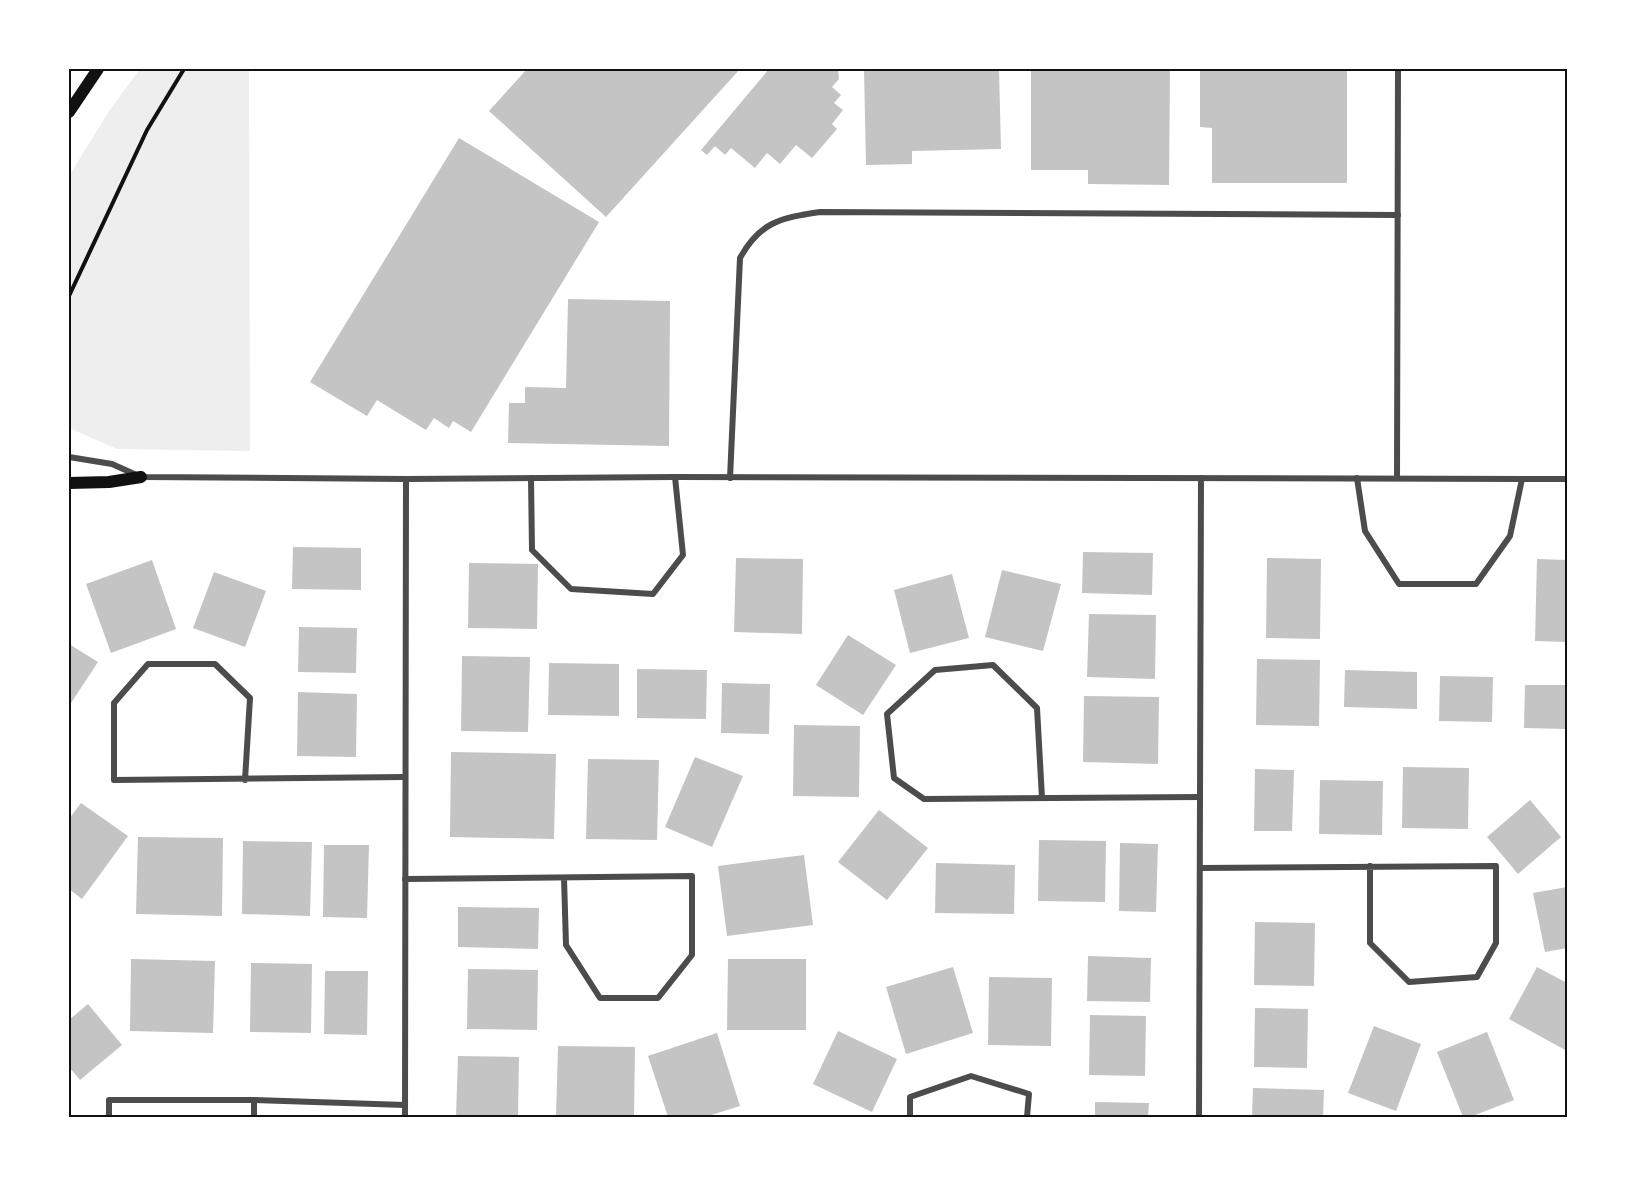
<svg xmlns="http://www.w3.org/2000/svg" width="1636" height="1186" viewBox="0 0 1636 1186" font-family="Helvetica,sans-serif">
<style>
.green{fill:#eee}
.building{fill:#c4c4c4}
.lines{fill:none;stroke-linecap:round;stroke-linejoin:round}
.path{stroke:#111;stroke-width:4}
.minor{stroke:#4c4c4c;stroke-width:6}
.secondary{stroke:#111;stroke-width:12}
.neatline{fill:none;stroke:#111;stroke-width:2}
</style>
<rect width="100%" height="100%" fill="#fff"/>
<path class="green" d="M 140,69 L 249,69 L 250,451 L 117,449 L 69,428 L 69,176 L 109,111 Z"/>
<g class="building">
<path d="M 527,69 L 740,69 L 606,217 L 489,111 Z"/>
<path d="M 769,69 L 838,69 L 839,79 L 832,87 L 841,95 L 834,103 L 843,110 L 832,124 L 837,129 L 812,158 L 796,145 L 780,164 L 767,153 L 755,168 L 731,148 L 725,155 L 715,146 L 707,155 L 701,150 Z"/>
<path d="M 864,69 L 999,69 L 1001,149 L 912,151 L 912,164 L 866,165 Z"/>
<path d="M 1031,69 L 1170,69 L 1169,185 L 1088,184 L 1088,170 L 1031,170 Z"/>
<path d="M 1200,69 L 1347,69 L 1347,183 L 1212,183 L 1212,128 L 1200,127 Z"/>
<path d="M 459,138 L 599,222 L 471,432 L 453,421 L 449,428 L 434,418 L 426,430 L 377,400 L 367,416 L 310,382 Z"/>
<path d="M 568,299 L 670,301 L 669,446 L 508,443 L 509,403 L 525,403 L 525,387 L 566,388 Z"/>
<path d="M 293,547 L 361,548 L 361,590 L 292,589 Z"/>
<path d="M 1083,552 L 1153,553 L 1152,595 L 1082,593 Z"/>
<path d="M 736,558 L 803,559 L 802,634 L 734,632 Z"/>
<path d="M 1267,558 L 1321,559 L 1320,639 L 1266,638 Z"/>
<path d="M 1537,559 L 1567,560 L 1567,642 L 1535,641 Z"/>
<path d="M 152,560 L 176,629 L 111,653 L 86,584 Z"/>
<path d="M 469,563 L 538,564 L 537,629 L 468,628 Z"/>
<path d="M 1002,570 L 1061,584 L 1043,651 L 985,637 Z"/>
<path d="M 214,572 L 266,591 L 245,647 L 193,628 Z"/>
<path d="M 952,574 L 969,638 L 910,653 L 894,590 Z"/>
<path d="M 1089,614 L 1156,615 L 1155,679 L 1087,677 Z"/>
<path d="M 299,627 L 357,628 L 356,673 L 298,672 Z"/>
<path d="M 848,635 L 896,665 L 863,715 L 816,685 Z"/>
<path d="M 69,644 L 98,662 L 69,706 Z"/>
<path d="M 462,656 L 530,657 L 528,732 L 461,731 Z"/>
<path d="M 1257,659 L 1320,660 L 1319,726 L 1256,725 Z"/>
<path d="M 549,663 L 619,664 L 619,716 L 548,715 Z"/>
<path d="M 637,669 L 707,670 L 706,719 L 637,718 Z"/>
<path d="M 1345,670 L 1417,672 L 1417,709 L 1344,707 Z"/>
<path d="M 1440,676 L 1493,677 L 1492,722 L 1439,721 Z"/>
<path d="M 722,683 L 770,684 L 769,734 L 721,733 Z"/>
<path d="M 1525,685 L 1567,685 L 1567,729 L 1524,728 Z"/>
<path d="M 298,692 L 357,694 L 356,757 L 297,756 Z"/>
<path d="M 1084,696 L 1159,697 L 1158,764 L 1083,762 Z"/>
<path d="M 794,725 L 860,726 L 859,797 L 793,796 Z"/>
<path d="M 451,752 L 556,754 L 554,839 L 450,837 Z"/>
<path d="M 695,757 L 743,776 L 712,847 L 665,827 Z"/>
<path d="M 588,759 L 659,760 L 657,840 L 586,839 Z"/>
<path d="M 1403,767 L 1469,768 L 1468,829 L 1402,828 Z"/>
<path d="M 1255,769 L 1294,770 L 1292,831 L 1254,831 Z"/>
<path d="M 1320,780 L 1383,781 L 1382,835 L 1319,834 Z"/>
<path d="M 1530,800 L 1561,837 L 1518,874 L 1487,837 Z"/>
<path d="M 81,803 L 128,836 L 82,899 L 69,889 L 69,819 Z"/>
<path d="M 879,810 L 928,848 L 887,900 L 838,862 Z"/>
<path d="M 138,837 L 223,838 L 222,916 L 136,914 Z"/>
<path d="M 1039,840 L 1106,841 L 1105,902 L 1038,901 Z"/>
<path d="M 243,841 L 312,842 L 310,916 L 242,914 Z"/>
<path d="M 1120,843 L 1158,844 L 1156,912 L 1119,911 Z"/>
<path d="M 324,845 L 369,845 L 367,918 L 323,917 Z"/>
<path d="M 804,855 L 813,925 L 727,936 L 718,866 Z"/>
<path d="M 936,863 L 1015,865 L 1014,914 L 935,913 Z"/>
<path d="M 1567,887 L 1567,948 L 1545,952 L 1533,893 Z"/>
<path d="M 458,907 L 539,908 L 538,949 L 458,947 Z"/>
<path d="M 1255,922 L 1315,923 L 1314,986 L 1254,985 Z"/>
<path d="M 1088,956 L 1151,958 L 1150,1002 L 1087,1001 Z"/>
<path d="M 131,959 L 215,961 L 213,1033 L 130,1031 Z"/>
<path d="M 728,959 L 806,959 L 806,1030 L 727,1030 Z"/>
<path d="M 251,963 L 312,964 L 311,1033 L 250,1032 Z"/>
<path d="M 953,967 L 973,1033 L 906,1054 L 886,987 Z"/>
<path d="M 1537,967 L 1567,983 L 1567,1051 L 1509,1019 Z"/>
<path d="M 468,969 L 538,970 L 537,1030 L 467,1029 Z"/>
<path d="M 325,971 L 368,971 L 367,1035 L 324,1034 Z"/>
<path d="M 989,977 L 1052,978 L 1051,1046 L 988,1045 Z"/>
<path d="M 88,1004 L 122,1045 L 80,1080 L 69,1067 L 69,1020 Z"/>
<path d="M 1255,1008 L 1308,1009 L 1307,1068 L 1254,1067 Z"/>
<path d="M 1090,1015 L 1146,1016 L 1145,1076 L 1089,1075 Z"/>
<path d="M 1374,1026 L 1421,1044 L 1396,1111 L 1348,1093 Z"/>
<path d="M 838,1031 L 897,1059 L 872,1112 L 813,1084 Z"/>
<path d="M 1487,1032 L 1514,1100 L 1470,1117 L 1463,1117 L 1437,1052 Z"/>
<path d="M 717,1033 L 740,1106 L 705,1117 L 668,1117 L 648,1056 Z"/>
<path d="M 558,1046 L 635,1047 L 634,1117 L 556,1117 Z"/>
<path d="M 458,1056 L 519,1057 L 518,1117 L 456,1117 Z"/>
<path d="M 1253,1088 L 1324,1090 L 1323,1117 L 1252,1117 Z"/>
<path d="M 1095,1102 L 1149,1103 L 1148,1117 L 1095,1117 Z"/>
</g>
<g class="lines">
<path class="path" d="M 69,296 L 147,130 L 184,69"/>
<g class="minor">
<path d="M 69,457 L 112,464 L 141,477 L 406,479 L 675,477 L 1567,479"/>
<path d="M 531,478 L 532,550 L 571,589 L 653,594 L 683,555 L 675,477"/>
<path d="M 730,478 L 740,258 C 760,222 780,218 820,212 L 1398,215"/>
<path d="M 1357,478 L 1365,531 L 1399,584 L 1476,584 L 1510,536 L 1522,479"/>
<path d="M 1397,478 L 1398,69"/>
<path d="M 245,780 L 250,698 L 215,664 L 148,664 L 114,703 L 114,780 L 405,777"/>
<path d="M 1042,798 L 1037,708 L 993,665 L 935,670 L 887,714 L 894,778 L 924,799 L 1200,797"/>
<path d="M 1200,868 L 1496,866 L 1496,943 L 1477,977 L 1409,982 L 1370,943 L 1370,866"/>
<path d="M 405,879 L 692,876 L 692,955 L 658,998 L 600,998 L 566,945 L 564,878"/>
<path d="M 254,1100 L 254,1117"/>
<path d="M 109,1117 L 109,1100 L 254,1100 L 405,1105"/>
<path d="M 405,1117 L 406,479"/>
<path d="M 910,1117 L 910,1097 L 971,1076 L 1029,1094 L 1027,1117"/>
<path d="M 1199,1117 L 1201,478"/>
</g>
<g class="secondary">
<path d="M 69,112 L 98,69"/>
<path d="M 69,483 L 109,482 L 141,477"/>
</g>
</g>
<rect width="1636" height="1186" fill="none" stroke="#ffffff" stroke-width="141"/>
<rect x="70" y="70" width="1496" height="1046" class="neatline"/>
</svg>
